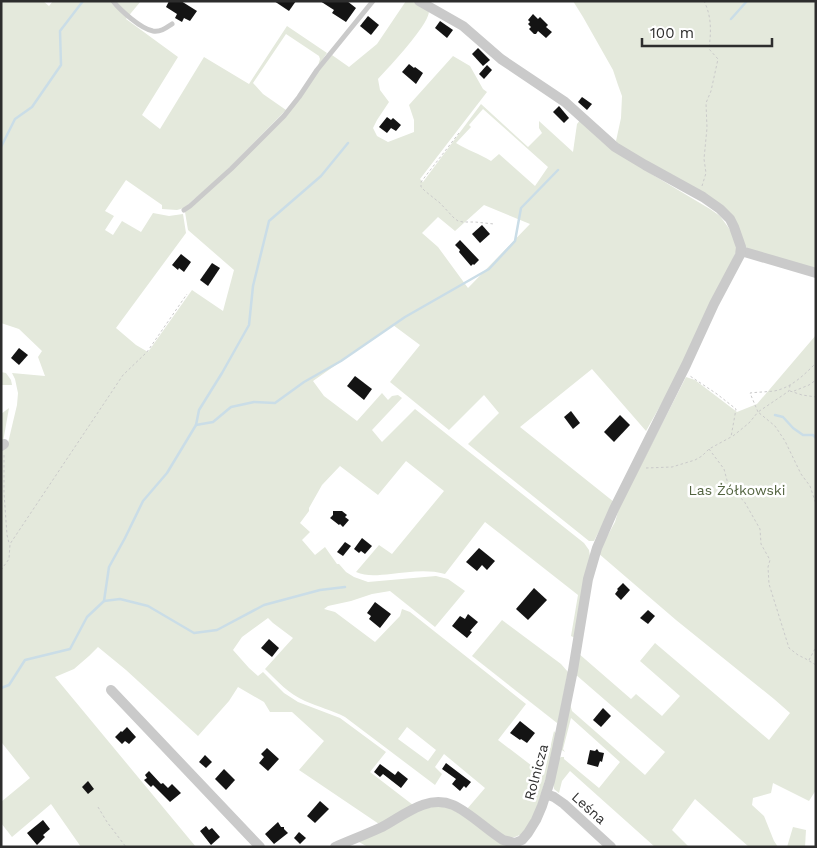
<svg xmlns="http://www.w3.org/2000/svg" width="817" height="848" viewBox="0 0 817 848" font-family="'Work Sans',sans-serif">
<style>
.green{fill:#e4e9dc;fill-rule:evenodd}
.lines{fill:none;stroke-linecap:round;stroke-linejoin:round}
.stream{stroke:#cadde7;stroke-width:2.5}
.building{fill:#141414}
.path{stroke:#cacaca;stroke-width:1;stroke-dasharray:2.5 2.5;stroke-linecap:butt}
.lane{stroke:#cacaca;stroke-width:5}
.street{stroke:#cacaca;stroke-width:10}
.labels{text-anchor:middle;stroke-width:5;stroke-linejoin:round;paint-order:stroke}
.park-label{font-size:14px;fill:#52633f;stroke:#fff}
.street-label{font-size:14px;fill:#2d2d2d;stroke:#fff}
</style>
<rect width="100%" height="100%" fill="#fff"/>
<g class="green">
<path d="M 1,1 L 43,1 L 49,6 L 53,1 L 141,1 L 126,19 L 178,57 L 142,115 L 160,129 L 204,57 L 249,84 L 287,26 L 327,53 L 318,66 L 320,59 L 319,56 L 286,34 L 253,83 L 263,94 L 286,110 L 221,176 L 184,208 L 177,210 L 162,209 L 162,205 L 126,180 L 105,211 L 114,216 L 105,230 L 113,235 L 122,221 L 141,232 L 153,213 L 169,216 L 183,214 L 186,233 L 116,328 L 136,345 L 148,352 L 192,290 L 223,311 L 234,270 L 188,230 L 185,212 L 221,180 L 282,121 L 318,71 L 332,55 L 349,67 L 377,44 L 406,1 C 414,1 423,5 429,12 C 427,27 390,66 378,79 L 380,90 L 389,102 L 377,120 L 373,128 L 377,136 L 388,142 L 414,132 L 414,120 L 409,105 L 453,56 L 470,66 L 483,89 L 487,92 L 420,179 L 423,182 L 481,104 L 528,147 L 542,133 L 539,128 L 539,121 L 573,152 L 577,124 L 581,119 L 600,140 L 653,175 L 710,209 L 720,216 L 728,227 L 734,236 L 737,250 L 677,376 L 646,431 L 592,369 L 520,427 L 614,502 L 594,541 L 589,541 L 468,444 L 499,413 L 484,395 L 449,430 L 390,382 L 420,345 L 393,325 L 313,381 L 324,396 L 357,421 L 382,393 L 388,400 L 392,396 L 398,395 L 402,398 L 372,430 L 382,442 L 415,409 L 584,543 L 589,550 L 590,556 L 575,638 L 571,636 L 578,595 L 485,522 L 445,574 C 427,569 409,572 391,574 C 379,575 367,577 356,572 L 379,545 L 392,554 L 444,491 L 406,461 L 378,495 L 340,466 L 322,485 L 309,508 L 309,511 L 300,523 L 310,532 L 302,540 L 315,555 L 325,547 L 337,564 L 339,564 L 346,572 L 354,577 L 368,582 L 436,576 L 448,579 L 465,591 L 435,627 L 390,591 L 372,594 L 351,601 L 328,606 L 324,609 L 335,612 L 375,642 L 400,616 L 402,609 L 410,612 L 526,704 L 498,740 L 544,775 L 554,731 L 556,734 L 555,748 L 534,817 L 522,834 L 515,837 L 507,838 L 467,809 L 485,788 L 444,754 L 435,767 L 442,774 L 435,785 L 345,717 C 332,710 318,707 305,701 C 289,694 277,681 265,669 L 293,638 L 273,623 L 268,618 L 242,637 L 233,650 L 249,668 L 258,676 L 263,672 L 284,693 L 298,702 L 340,718 L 386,752 L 370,772 L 413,805 L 379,824 L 299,770 L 324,741 L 292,712 L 270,712 L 264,702 L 238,687 L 229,701 L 198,736 L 126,670 L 98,647 L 89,656 L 74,669 L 55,677 L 196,847 L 81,847 L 51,804 L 12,837 L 1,823 L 1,802 L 30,778 L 2,743 L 1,744 L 1,449 L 8,443 L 17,405 L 18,393 L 15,379 L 12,373 L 45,376 L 38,357 L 42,351 L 19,329 L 1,323 ZM 483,109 L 548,167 L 535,186 L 499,154 L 491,161 C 480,154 467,150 456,143 L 471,127 L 469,125 ZM 484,205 L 530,224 L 468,288 L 438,247 L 422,233 L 438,217 L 455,231 ZM 407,727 L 436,750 L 428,761 L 398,739 Z"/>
<path d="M 573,1 L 816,1 L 816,272 L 750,250 L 744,246 L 731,218 L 619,146 L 616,141 L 621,118 L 622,96 L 618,85 L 613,70 L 583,17 Z"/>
<path d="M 816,335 L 816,790 L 809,801 L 773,783 L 771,793 L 753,798 L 752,805 L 764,816 L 774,841 L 778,847 L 749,847 L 695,799 L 672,830 L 689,847 L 655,847 L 570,771 L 562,781 L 559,793 L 554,789 L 553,780 L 559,759 L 561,757 L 564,757 L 564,759 L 599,788 L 620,762 L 571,718 L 563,749 L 565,752 L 560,749 L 570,704 L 572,711 L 645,775 L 665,752 L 575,674 L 578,653 L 631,699 L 636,694 L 662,716 L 680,696 L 640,661 L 655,643 L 769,740 L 790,713 L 774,699 L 676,620 L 598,553 L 615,522 L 619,508 L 686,377 L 695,380 L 737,412 L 757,404 Z"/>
<path d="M 1,372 L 6,373 L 11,380 L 12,385 L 1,385 Z"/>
<path d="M 9,408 L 3,442 L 1,443 L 1,414 Z"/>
<path d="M 502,620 L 561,664 L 568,672 L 558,722 L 557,723 L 472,656 Z"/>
<path d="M 436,806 L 450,808 L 515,847 L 368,847 L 357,841 L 413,812 Z"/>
<path d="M 793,827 L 806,830 L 805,847 L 787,847 Z"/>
</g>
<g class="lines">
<g class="stream">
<path d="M 731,19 L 747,1"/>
<path d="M 1,147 L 15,119 L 32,107 L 61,65 L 60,31 L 83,1"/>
<path d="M 775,415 L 783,417 L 793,428 L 803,435 L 813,435 L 816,438"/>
<path d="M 196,425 L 213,422 L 231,407 L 254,402 L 275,403 L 304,382 L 341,361 L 405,317 L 489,269 L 515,241 L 521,208 L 558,170"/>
<path d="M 104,601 L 120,599 L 148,606 L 194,633 L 217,630 L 264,605 L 320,590 L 345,587"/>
<path d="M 1,688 L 9,685 L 25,660 L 70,649 L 87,617 L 104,601 L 109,567 L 125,538 L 143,501 L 167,473 L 196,425 L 199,410 L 222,373 L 249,325 L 253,286 L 269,221 L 321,176 L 348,143"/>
</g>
</g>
<g class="building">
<path d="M 169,1 L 181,1 L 197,11 L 190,21 L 184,18 L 182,22 L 175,18 L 177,14 L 166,7 Z"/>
<path d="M 274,1 L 296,1 L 289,11 Z"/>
<path d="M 320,1 L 347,1 L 356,8 L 346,22 L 332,13 L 334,10 Z"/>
<path d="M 533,14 L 538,19 L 540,17 L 548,25 L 546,27 L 552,32 L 546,38 L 538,31 L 536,34 L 534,34 L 529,29 L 531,27 L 528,24 L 530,22 L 528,20 Z"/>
<path d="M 368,16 L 379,25 L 371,35 L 360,26 Z"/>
<path d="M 440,21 L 453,30 L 447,38 L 435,28 Z"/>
<path d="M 478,48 L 490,60 L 483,66 L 472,54 Z"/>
<path d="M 409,64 L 414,68 L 415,67 L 423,73 L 416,84 L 402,72 Z"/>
<path d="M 487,65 L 492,70 L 484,79 L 479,74 Z"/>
<path d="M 582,97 L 592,104 L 587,110 L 578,102 Z"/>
<path d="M 559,106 L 569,118 L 564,123 L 553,112 Z"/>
<path d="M 387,117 L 391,120 L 393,118 L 401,125 L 396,131 L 391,128 L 387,133 L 379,127 Z"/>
<path d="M 482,225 L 490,234 L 480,243 L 472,234 Z"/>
<path d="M 460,240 L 479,260 L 474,265 L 473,264 L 471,266 L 459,252 L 460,250 L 455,245 Z"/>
<path d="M 181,254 L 191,262 L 184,272 L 179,268 L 178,270 L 172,265 Z"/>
<path d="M 212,263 L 220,268 L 208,286 L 200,280 Z"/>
<path d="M 19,348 L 28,355 L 19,365 L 11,358 Z"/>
<path d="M 355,376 L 372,389 L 364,400 L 347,386 Z"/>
<path d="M 571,411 L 580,423 L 573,429 L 564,417 Z"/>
<path d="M 620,415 L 630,425 L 614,442 L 604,432 Z"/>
<path d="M 333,511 L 342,511 L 347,515 L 345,517 L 349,520 L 343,527 L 340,524 L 339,525 L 330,518 L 333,515 Z"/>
<path d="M 362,538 L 372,546 L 365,554 L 361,551 L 359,553 L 354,549 Z"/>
<path d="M 345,542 L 351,546 L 343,556 L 337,552 Z"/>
<path d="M 479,548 L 495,561 L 487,570 L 482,565 L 477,571 L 466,562 Z"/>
<path d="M 623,583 L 630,590 L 621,600 L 615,594 L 618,590 L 617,589 Z"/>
<path d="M 534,588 L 547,600 L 528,620 L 516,609 Z"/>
<path d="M 375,602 L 391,614 L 380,628 L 369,619 L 371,616 L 367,613 Z"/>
<path d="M 648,610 L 655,616 L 648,624 L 640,618 Z"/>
<path d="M 468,614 L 478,622 L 470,631 L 472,632 L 467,638 L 452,626 L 460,616 L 465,619 Z"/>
<path d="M 269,639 L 279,648 L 272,657 L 261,648 Z"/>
<path d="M 603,708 L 611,716 L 601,727 L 593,720 Z"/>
<path d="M 520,721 L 535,733 L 527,743 L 521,739 L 520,740 L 510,733 Z"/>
<path d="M 127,727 L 136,737 L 129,744 L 125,741 L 122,744 L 115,737 L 121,731 L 122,732 Z"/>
<path d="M 267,748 L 279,759 L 268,771 L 259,763 L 264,757 L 261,754 Z"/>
<path d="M 597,749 L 599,752 L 604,753 L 602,762 L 600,761 L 598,767 L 587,764 L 590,750 L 595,751 Z"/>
<path d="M 205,755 L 212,762 L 206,768 L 199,762 Z"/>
<path d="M 446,763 L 471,782 L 466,788 L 464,786 L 460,791 L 452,784 L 456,779 L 442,769 Z"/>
<path d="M 380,764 L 395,775 L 398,771 L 408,779 L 401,788 L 383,774 L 380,777 L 374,772 Z"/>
<path d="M 224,769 L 235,780 L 226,790 L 215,779 Z"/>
<path d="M 149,771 L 161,784 L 163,783 L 168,788 L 172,784 L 181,793 L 170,802 L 153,785 L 151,787 L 144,780 L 147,778 L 145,775 Z"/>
<path d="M 88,781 L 94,789 L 88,794 L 82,787 Z"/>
<path d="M 320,801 L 329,809 L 315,823 L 307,816 Z"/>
<path d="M 43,820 L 50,829 L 43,835 L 45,837 L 37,845 L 27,833 Z"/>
<path d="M 278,822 L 281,827 L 284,827 L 284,829 L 288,833 L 274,844 L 265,834 Z"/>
<path d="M 206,826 L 209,830 L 212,828 L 220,837 L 211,845 L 200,831 Z"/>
<path d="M 299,832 L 306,838 L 300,844 L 294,838 Z"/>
</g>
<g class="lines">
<g class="path">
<path d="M 459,133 L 421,182 L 421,187 L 425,191 L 440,203 L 454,218 L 458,221 L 463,222 L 475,222 L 494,224"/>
<path d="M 702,186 L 706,173 L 704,159 L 707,128 L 706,103 L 711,91 L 718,59 L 709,49 C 711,32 712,17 704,1"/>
<path d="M 790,385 L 789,391 L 758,412 L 775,426 L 785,441 L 801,474 L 810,486 L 816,504"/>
<path d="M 790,391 L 802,395 L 816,397"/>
<path d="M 794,391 L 809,385 L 816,380"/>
<path d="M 733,436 L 749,423 L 758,412 L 750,393 C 758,392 766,392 774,391 C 791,388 804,375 816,363"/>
<path d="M 709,449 L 724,469 L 728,484 L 736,494 L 744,501 L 760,529 L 761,544 L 770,560 L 768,567 L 769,584 L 789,648 L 798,655 L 806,659 L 816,665"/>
<path d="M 4,455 L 4,493 L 7,535 L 9,543"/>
<path d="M 646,468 L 672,467 L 695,460 L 702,456 L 709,449 L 731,437 L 736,409 L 717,394 L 690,376"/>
<path d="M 1,570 L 9,559 L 10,544 L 123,375 L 147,352 L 187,294"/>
<path d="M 809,660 L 816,647"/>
<path d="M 98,807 L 107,822 L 126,847"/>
</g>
<g class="lane">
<path d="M 113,1 C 120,10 141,29 153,31 C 161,32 166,28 172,24"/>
<path d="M 184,210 L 190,206 L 231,169 L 284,116 L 299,97 L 317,70 L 373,1"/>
</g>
<g class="street">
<path d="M 741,251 L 816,273"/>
<path d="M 1,446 L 4,444"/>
<path d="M 111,690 L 260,847"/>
<path d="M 546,794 L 554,797 L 564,804 L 611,847"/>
<path d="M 335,847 C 351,840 367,834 382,827 C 403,816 427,794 453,805 C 469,812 487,830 503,840 L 515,843 L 522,840 L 528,833 L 536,820 L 542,806 L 550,781 L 557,749 L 573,670 L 588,579 L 597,548 L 614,509 L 686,365 L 714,304 L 740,255 L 741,247 L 734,227 L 730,219 L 720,209 L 703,197 L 645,165 L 615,147 L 565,102 L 501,59 L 463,26 L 419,1"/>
</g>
</g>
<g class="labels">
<g class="park-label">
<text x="737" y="495">Las Żółkowski</text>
</g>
<g class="street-label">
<text transform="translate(536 772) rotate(-75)" y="5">Rolnicza</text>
<text transform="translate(589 808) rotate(42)" y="5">Leśna</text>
</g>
</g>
<rect width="817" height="848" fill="none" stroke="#2d2d2d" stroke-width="5"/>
<path d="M642 38v8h130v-8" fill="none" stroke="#2d2d2d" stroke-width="2.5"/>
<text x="650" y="38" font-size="15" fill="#2d2d2d" stroke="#ffffff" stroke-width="4" paint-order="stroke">100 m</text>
</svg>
